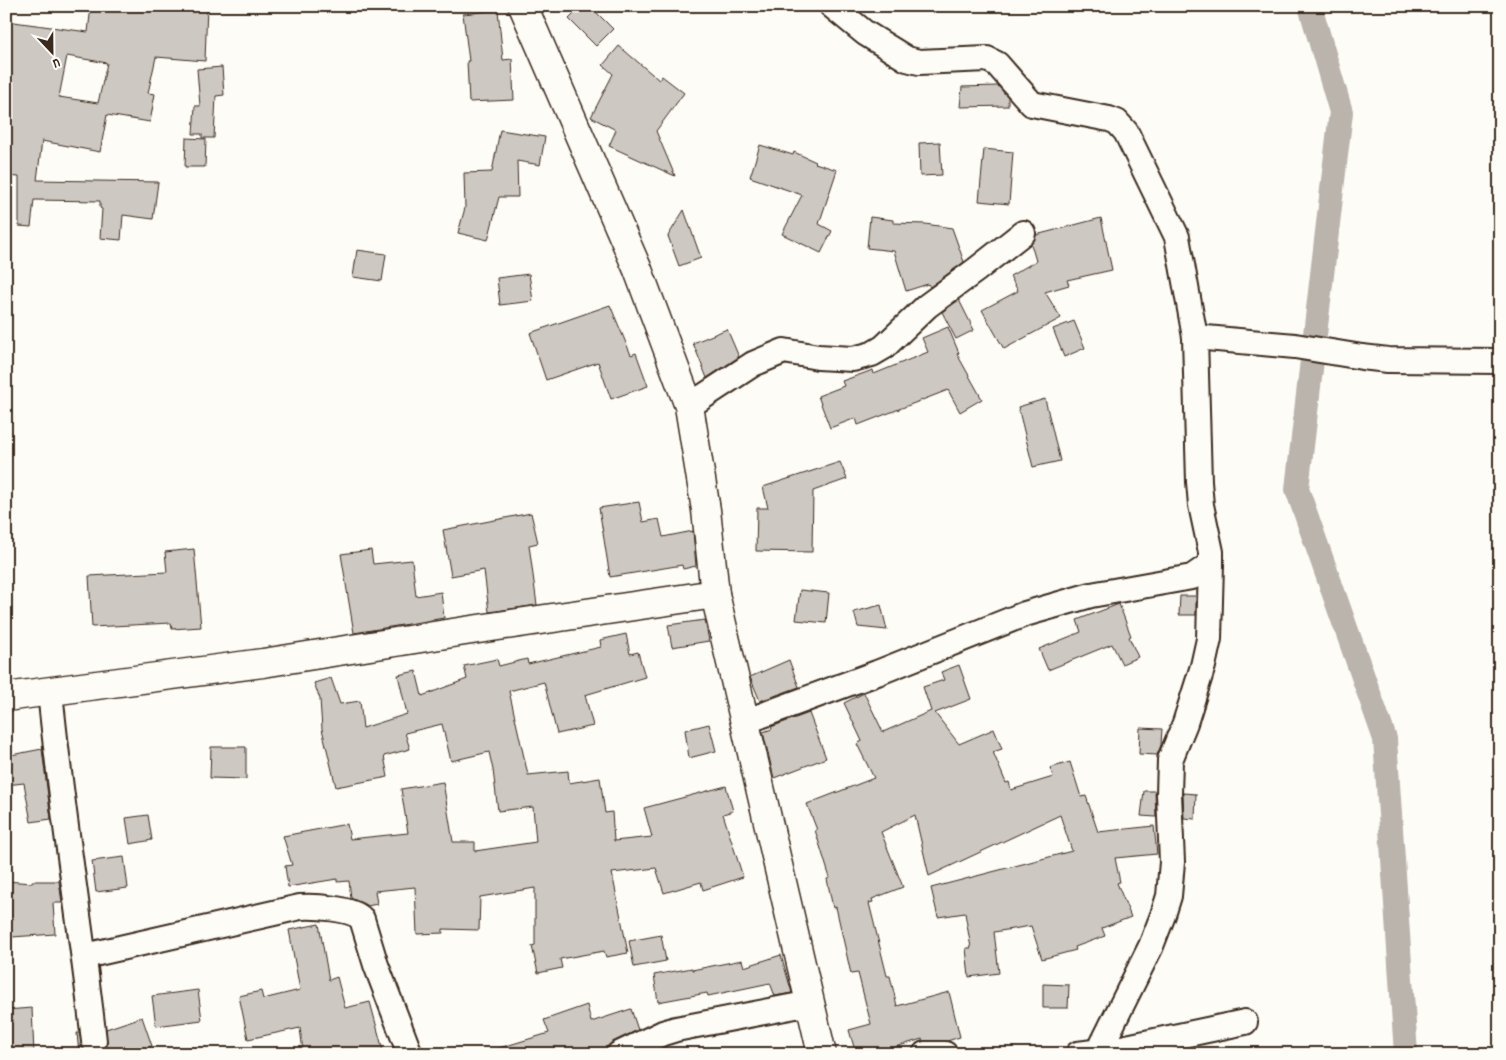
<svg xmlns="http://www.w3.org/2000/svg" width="1506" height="1060" viewBox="0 0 1506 1060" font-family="Dekko,sans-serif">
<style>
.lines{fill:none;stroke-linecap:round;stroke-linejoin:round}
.canal{stroke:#bbb4ad;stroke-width:24}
.building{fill:#cdc8c2;stroke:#3b2a1e;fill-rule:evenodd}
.street-casing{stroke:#3b2a1e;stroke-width:28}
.secondary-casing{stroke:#3b2a1e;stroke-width:31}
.street{stroke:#fdfcf7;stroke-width:24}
.secondary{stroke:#fdfcf7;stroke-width:28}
</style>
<rect width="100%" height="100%" fill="#fdfcf7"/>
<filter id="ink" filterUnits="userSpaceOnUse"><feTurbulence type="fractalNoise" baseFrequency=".02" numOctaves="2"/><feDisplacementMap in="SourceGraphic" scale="10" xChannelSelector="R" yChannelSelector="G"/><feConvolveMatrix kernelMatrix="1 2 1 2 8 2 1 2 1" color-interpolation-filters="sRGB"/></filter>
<g filter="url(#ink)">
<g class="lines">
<path class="canal" d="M 1310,6 L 1341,112 L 1297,489 L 1385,739 L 1406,1054"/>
</g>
<g class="building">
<path d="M 91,6 L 207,6 L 205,61 L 156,57 L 148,93 L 155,94 L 150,122 L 107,115 L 100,152 L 42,141 L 37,180 L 158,182 L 153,219 L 123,215 L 121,240 L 100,238 L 102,209 L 100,208 L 100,201 L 34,200 L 31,227 L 19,226 L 19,177 L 6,176 L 6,157 L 11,125 L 6,124 L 6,21 L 88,32 ZM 67,56 L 107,63 L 98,103 L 59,97 Z"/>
<path d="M 582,6 L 590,6 L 613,29 L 596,46 L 569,19 Z"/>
<path d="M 498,10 L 503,60 L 512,59 L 514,100 L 469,102 L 467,61 L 469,61 L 463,14 Z"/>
<path d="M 619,46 L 659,80 L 662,76 L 684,93 L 656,131 L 675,176 L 609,146 L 616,130 L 591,117 L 613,74 L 603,65 Z"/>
<path d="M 222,67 L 224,95 L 216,96 L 214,138 L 202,138 L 202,134 L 193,134 L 195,106 L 200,106 L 197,69 Z"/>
<path d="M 998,86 L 1008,97 L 1008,106 L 960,107 L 962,87 Z"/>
<path d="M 500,130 L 545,137 L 540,165 L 517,161 L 518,197 L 499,197 L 488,240 L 458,233 L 465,208 L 464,173 L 492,172 Z"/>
<path d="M 186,138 L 206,139 L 205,167 L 185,167 Z"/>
<path d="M 940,142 L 942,175 L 920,176 L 919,143 Z"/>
<path d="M 760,145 L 793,155 L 794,152 L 816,162 L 815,163 L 837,170 L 819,224 L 832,231 L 821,253 L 782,234 L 802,195 L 750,177 Z"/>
<path d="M 984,149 L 1013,152 L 1009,204 L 979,201 Z"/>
<path d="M 684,210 L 701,258 L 679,266 L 668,236 Z"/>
<path d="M 870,217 L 893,220 L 893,223 L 925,224 L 952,228 L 964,262 L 930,287 L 928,284 L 906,291 L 894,251 L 867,248 Z"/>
<path d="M 1101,218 L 1112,270 L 1067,280 L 1069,285 L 1045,292 L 1061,318 L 1004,349 L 982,310 L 1018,291 L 1010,276 L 1036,261 L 1031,244 L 1036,235 Z"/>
<path d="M 357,250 L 386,254 L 382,281 L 353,277 Z"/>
<path d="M 529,274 L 533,301 L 500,305 L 497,278 Z"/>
<path d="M 959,300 L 974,330 L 956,339 L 942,312 Z"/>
<path d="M 610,305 L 631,355 L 636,353 L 648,386 L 611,399 L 598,362 L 546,380 L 530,333 Z"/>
<path d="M 1074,321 L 1085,348 L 1064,357 L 1053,329 Z"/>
<path d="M 948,327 L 959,353 L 957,354 L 982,399 L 960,412 L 948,390 L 858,425 L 856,418 L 830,428 L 818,396 L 844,386 L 842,381 L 873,370 L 874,374 L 928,352 L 922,338 Z"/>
<path d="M 727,329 L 739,357 L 707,378 L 693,343 Z"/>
<path d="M 1045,399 L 1060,461 L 1033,467 L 1018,407 Z"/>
<path d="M 840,462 L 847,479 L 813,491 L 812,552 L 756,551 L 757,508 L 768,508 L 763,487 Z"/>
<path d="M 639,502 L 643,522 L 659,519 L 663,537 L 693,531 L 696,566 L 683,569 L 682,565 L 610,577 L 599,508 Z"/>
<path d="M 531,513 L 538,543 L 529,545 L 537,605 L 489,612 L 484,570 L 451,576 L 443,530 Z"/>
<path d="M 194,549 L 201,627 L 172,629 L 171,623 L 92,627 L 89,576 L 167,572 L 165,552 Z"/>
<path d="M 371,550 L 373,564 L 412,560 L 416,596 L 441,592 L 444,618 L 354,633 L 341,554 Z"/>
<path d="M 800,590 L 829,593 L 826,623 L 796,620 Z"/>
<path d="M 1180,596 L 1196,596 L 1196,615 L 1179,615 Z"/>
<path d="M 1119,604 L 1131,636 L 1129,637 L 1138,657 L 1122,664 L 1112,644 L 1048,670 L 1039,649 L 1081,632 L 1077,620 Z"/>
<path d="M 881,605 L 887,630 L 858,627 L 854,612 Z"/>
<path d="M 705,620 L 709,641 L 672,647 L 668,625 Z"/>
<path d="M 626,634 L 630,654 L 638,652 L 645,677 L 585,695 L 593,726 L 557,734 L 544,682 L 509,691 L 528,775 L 568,771 L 569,783 L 600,778 L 605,813 L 612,812 L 614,841 L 652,837 L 644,808 L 726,786 L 733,811 L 723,814 L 743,877 L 703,890 L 701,882 L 664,893 L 656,868 L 612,873 L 628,953 L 606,957 L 604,951 L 560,959 L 562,968 L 538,973 L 532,946 L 535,945 L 535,888 L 480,897 L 479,930 L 443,929 L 443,933 L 417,934 L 415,887 L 375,891 L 377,904 L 367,906 L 351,898 L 349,881 L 337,882 L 337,879 L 288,887 L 285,866 L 292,865 L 283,836 L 347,824 L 350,839 L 408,833 L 401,789 L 443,782 L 453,842 L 475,842 L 475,851 L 536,842 L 533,807 L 498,811 L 493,770 L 489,752 L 451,761 L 442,724 L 405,733 L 410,749 L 384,756 L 388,777 L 336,787 L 322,729 L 320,699 L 314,683 L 331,678 L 340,704 L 360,701 L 363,728 L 407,714 L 398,675 L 416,671 L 422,696 L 467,679 L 464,666 L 497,659 L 499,666 L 527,659 L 528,664 L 601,647 L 600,640 Z"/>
<path d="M 789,660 L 799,687 L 760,701 L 750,677 Z"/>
<path d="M 959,665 L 971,699 L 935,713 L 959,744 L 994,729 L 1002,749 L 993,752 L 1006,783 L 1009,782 L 1011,790 L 1053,777 L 1050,768 L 1070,762 L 1081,797 L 1086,796 L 1098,832 L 1154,826 L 1157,854 L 1115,858 L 1120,882 L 1117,883 L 1131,917 L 1102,928 L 1105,936 L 1075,947 L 1076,950 L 1042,959 L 1031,926 L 994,932 L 999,973 L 969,977 L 966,948 L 971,948 L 965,913 L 938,917 L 931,888 L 1072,851 L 1060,815 L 929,876 L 915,815 L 881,832 L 903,887 L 872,899 L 873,902 L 869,903 L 887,976 L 890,976 L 897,1006 L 949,992 L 960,1037 L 947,1041 L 923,1041 L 922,1039 L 872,1054 L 856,1054 L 849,1030 L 871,1024 L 858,973 L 851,974 L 836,907 L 833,908 L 827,879 L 830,878 L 815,830 L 817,830 L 807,804 L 874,778 L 857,744 L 862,741 L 844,703 L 864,693 L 883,732 L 931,711 L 923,687 L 944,680 L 941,672 Z"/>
<path d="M 809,713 L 826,758 L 774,778 L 763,732 L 772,729 L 771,727 Z"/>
<path d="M 709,724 L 716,751 L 689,758 L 685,730 Z"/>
<path d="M 1140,728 L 1162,729 L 1161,745 L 1157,755 L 1139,754 Z"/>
<path d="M 211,747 L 246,747 L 246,779 L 210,778 Z"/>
<path d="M 42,749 L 51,819 L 31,822 L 24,783 L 6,785 L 6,756 Z"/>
<path d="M 1144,791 L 1155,791 L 1156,817 L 1141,816 Z"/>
<path d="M 1183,793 L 1196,794 L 1195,819 L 1184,818 Z"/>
<path d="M 148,815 L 152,840 L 130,844 L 126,818 Z"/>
<path d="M 124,857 L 128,888 L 96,892 L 92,861 Z"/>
<path d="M 6,881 L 32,883 L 32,881 L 59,881 L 62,903 L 53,903 L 55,934 L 12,937 L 10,904 L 6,903 Z"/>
<path d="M 319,924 L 329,980 L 337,977 L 345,1008 L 370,1002 L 384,1054 L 316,1054 L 315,1049 L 303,1051 L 300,1028 L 248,1039 L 239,996 L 261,991 L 263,999 L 300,990 L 289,930 Z"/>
<path d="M 661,935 L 666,961 L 634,967 L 629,941 Z"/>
<path d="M 781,955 L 792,993 L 775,996 L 770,983 L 708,996 L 707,993 L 658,1002 L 654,975 L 692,968 L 692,970 L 742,960 L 744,967 Z"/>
<path d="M 1043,984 L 1069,985 L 1068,1008 L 1043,1008 Z"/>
<path d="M 198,990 L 202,1020 L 156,1026 L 152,996 Z"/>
<path d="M 587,1005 L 591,1022 L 631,1009 L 638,1030 L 613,1042 L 608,1046 L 604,1054 L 496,1054 L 496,1049 L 549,1033 L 544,1020 Z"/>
<path d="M 32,1008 L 34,1054 L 6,1054 L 6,1010 Z"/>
<path d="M 142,1017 L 152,1046 L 131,1054 L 98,1054 L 103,1052 L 107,1046 L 106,1029 Z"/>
<path d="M 77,1033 L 79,1033 L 83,1049 L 89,1054 L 79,1054 Z"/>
</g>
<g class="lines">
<defs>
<g id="street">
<path d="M 1195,337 L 1295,346 L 1362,357 L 1388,360 L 1500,361"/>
<path d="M 689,406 L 753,364 L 784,351 L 818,357 L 853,359 L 872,354 L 884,347 L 927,306 L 976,270 L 1023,233"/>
<path d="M 50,691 C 61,808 81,924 94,1041"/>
<path d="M 744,722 L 877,673 L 1025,614 L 1091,595 L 1192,577 L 1211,564 L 1211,552 L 1201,505 L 1199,482 L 1195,337 L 1177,237 L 1126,132 L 1117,122 L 1109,119 L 1032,104 L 997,64 L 987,59 L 919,62 L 907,59 L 865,33 L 832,6"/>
<path d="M 85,956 L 300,907 C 314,906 352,908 362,919 L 376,965 L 410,1054"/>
<path d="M 1099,1051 L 1151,946 L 1163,915 L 1169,896 L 1172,862 L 1169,794 L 1170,760 L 1185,723 L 1203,666 L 1209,639 L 1211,564"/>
<path d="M 619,1054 L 663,1033 L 676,1029 L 811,1003"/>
<path d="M 925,1054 L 945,1054"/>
<path d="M 1078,1054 L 1117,1049 L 1245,1022"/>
</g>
<g id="secondary">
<path d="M 523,6 L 638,270 L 689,406 L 706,510 L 715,594 L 822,1054"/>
<path d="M 6,697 L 263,663 L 465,631 L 715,594"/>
</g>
</defs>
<use href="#street" class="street-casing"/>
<use href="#secondary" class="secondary-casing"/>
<use href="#street" class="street"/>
<use href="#secondary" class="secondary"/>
</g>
</g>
<rect width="1506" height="1060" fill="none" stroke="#fdfcf7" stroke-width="25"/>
<rect x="12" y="12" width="1481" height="1035" fill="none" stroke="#3b2a1e" stroke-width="2" filter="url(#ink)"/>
<g transform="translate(52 52) rotate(158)" stroke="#fdfcf7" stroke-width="4" paint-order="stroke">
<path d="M0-4L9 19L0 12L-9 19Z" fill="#3b2a1e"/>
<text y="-8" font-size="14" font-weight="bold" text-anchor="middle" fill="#3b2a1e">U</text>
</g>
</svg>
